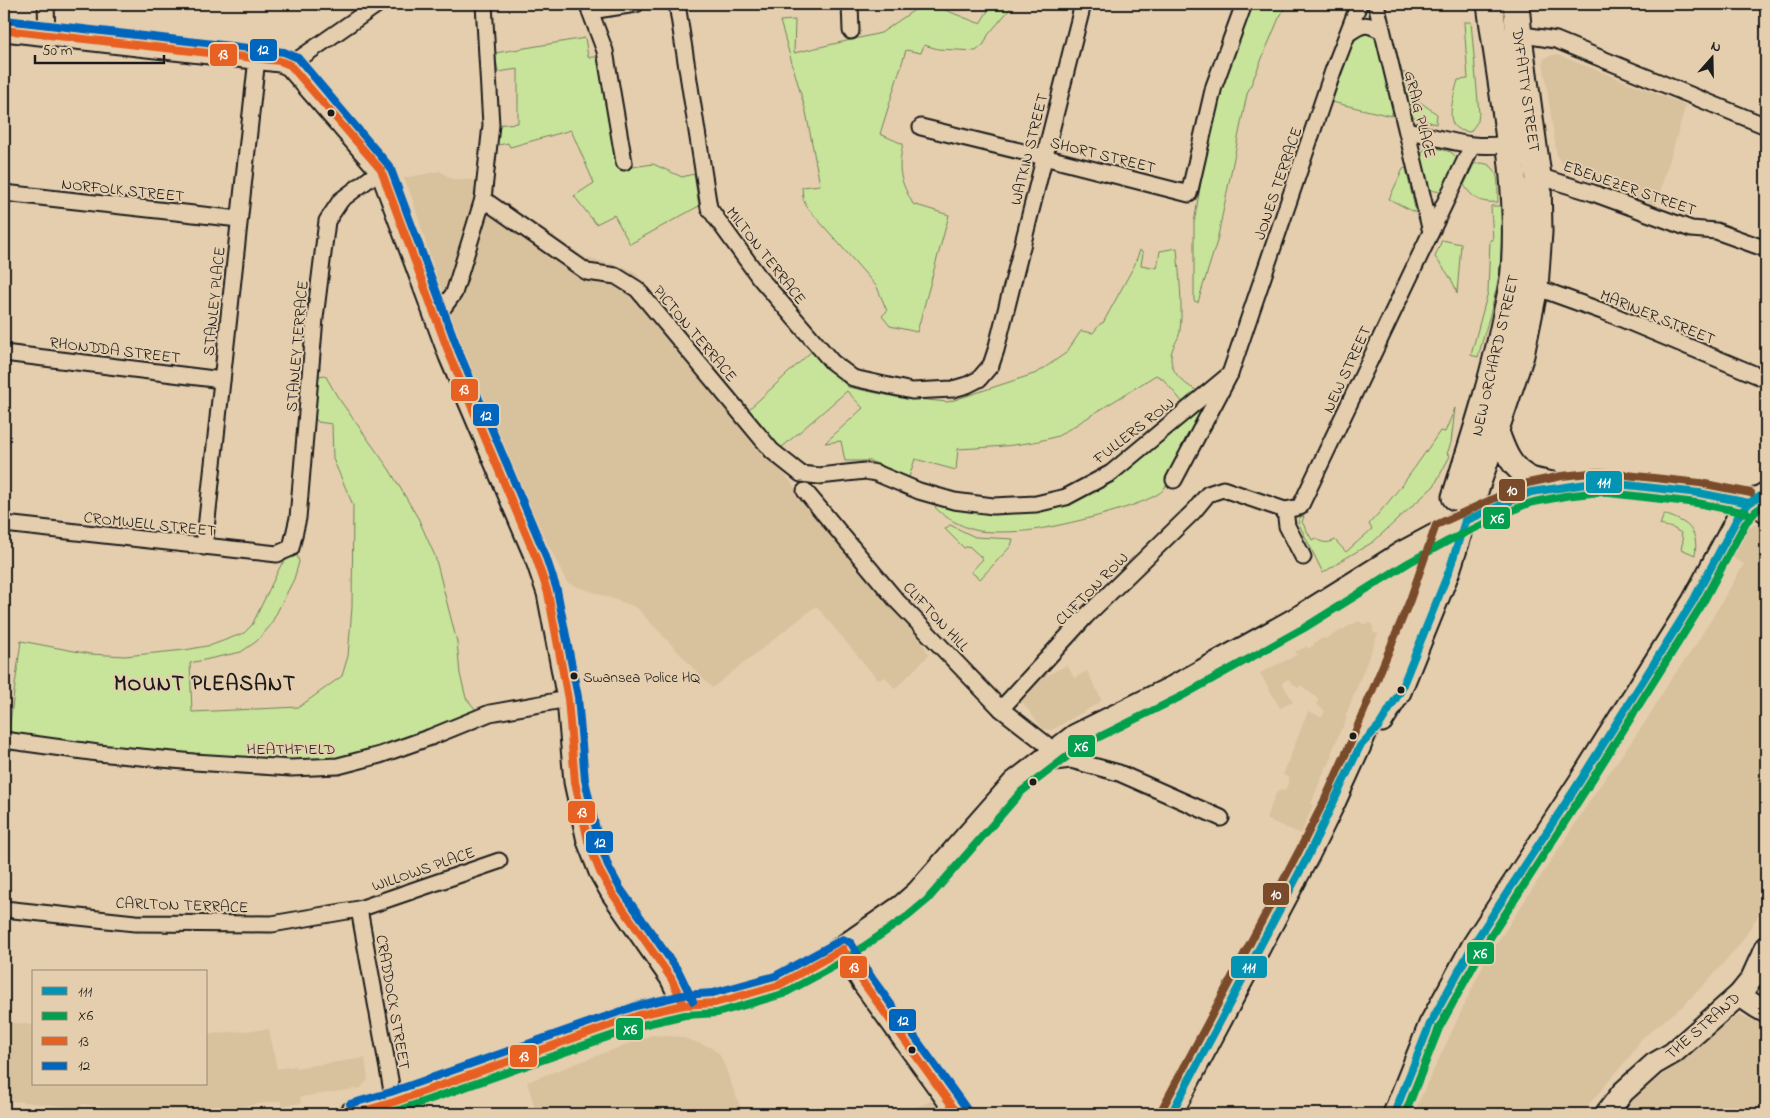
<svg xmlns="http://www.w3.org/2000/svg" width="1770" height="1118" viewBox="0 0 1770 1118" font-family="'Indie Flower',sans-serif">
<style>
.built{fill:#d8c19d}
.green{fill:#c8e39a;stroke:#72805b}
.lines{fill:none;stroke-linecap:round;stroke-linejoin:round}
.street-casing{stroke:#1c1c1c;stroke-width:19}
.secondary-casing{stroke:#1c1c1c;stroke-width:25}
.primary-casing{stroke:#1c1c1c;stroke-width:29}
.street{stroke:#e5ceae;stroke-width:15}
.secondary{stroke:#e5ceae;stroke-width:21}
.primary{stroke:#e5ceae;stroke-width:25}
.bus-1-casing{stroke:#e5ceae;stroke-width:11}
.bus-2-casing{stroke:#e5ceae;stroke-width:11}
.bus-3-casing{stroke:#e5ceae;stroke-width:11}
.bus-4-casing{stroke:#e5ceae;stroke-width:11}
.bus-5-casing{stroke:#e5ceae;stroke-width:11}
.bus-1{stroke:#0494b3;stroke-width:8}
.bus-2{stroke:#019f4e;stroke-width:8}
.bus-3{stroke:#e76122;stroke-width:8}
.bus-4{stroke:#0065bd;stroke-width:8}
.bus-5{stroke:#7a4b2a;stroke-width:8}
.bus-dot{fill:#1c1c1c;stroke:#e5ceae;stroke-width:2}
.labels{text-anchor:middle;stroke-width:4;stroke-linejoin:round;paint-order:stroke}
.bus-label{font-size:15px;fill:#1c1c1c;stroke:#e5ceae;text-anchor:start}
.street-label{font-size:16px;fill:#1c1c1c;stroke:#e5ceae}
.district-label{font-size:21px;font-weight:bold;letter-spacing:1px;fill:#1c1c1c;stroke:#e5ceae}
.line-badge{stroke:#e5ceae;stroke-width:2}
.badge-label{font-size:14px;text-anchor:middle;font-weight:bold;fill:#fff}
</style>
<rect width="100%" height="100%" fill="#e5ceae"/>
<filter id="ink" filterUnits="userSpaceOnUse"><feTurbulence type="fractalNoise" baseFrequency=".02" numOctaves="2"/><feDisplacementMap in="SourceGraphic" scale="10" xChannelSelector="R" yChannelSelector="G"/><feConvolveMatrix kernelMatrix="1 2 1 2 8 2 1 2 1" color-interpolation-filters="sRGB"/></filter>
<g filter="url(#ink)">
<g class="built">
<path d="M 1552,55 L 1558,55 L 1686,105 L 1656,205 L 1609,188 L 1566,168 L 1557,157 L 1543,61 L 1545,58 Z"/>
<path d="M 440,171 L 452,179 L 473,180 L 586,258 L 625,267 L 635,272 L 807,504 L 922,642 L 929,655 L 895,689 L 885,677 L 878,680 L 816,606 L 712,688 L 636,607 L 567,583 L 515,477 L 452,326 L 411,195 L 404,178 Z"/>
<path d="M 1755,524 L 1766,524 L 1766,903 L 1740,944 L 1714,974 L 1684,1005 L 1641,1039 L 1631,1055 L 1590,1103 L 1583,1114 L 1413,1114 L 1484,963 L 1601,784 L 1646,721 L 1671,679 L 1693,649 L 1711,620 L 1744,564 L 1731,557 L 1744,533 L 1749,527 Z"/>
<path d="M 1359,621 L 1363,624 L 1371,623 L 1373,627 L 1373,632 L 1378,634 L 1345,717 L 1347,718 L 1342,729 L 1341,729 L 1331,754 L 1333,755 L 1328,766 L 1326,766 L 1311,804 L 1313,805 L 1301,834 L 1266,819 L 1276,793 L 1280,790 L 1285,791 L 1290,778 L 1283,775 L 1308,711 L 1322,717 L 1325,711 L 1316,704 L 1319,700 L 1301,685 L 1298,688 L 1288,679 L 1282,683 L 1293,702 L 1280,708 L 1260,673 L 1297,655 L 1295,652 L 1307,646 L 1308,649 L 1314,645 L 1314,643 L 1323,638 L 1325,639 Z"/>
<path d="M 1067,665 L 1074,678 L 1087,671 L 1102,701 L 1052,730 L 1043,729 L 1021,701 L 1031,693 L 1027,686 Z"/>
<path d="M 1739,1014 L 1766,1026 L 1766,1114 L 1631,1114 L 1621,1108 Z"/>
<path d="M 4,1022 L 34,1025 L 34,1084 L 206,1084 L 206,1034 L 269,1029 L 277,1069 L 295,1066 L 296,1068 L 365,1058 L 368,1079 L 361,1088 L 300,1097 L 301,1103 L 282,1106 L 281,1101 L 238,1107 L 211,1109 L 211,1111 L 140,1111 L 82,1104 L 81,1108 L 4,1100 Z"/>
<path d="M 652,1035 L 681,1037 L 710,1047 L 717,1052 L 721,1057 L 743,1114 L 537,1114 L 527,1082 Z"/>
<path d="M 934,1099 L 944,1114 L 897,1114 L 925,1104 Z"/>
</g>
<g class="green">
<path d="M 923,4 L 930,4 L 978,23 L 981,22 L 992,4 L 1014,4 L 988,35 L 984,44 L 976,51 L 938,49 L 924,45 L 921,53 L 906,50 L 880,134 L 903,144 C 897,171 900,180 913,204 L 949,215 L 917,332 L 890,326 L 882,316 L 887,311 L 877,287 L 806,206 L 803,198 L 802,187 L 820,185 L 806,112 L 780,21 L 795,20 L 794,53 L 881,33 Z"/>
<path d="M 1252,4 L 1287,4 L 1279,18 L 1247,94 L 1217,241 L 1198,302 L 1194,301 L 1194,223 L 1202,176 L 1221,88 L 1234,45 Z"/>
<path d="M 1464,22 L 1471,22 L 1479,113 L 1478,121 L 1470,132 C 1466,131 1461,131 1458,129 C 1444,122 1455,92 1458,80 L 1468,79 Z"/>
<path d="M 1365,34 L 1370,34 L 1378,37 L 1377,40 L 1393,110 L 1391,116 L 1332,102 L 1354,39 Z"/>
<path d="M 585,38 L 588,57 L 595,57 L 602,62 L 619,169 L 653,164 L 682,177 L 694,174 L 699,206 L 630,244 L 614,215 L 596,224 L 574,196 L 594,183 L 571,130 L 510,147 L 508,143 L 494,146 L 494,125 L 518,123 L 518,69 L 498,72 L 495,53 Z"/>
<path d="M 1401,72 L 1405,73 L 1410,95 L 1437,114 L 1436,124 L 1410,116 L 1394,73 Z"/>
<path d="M 1430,146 L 1451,152 L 1458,159 L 1444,191 C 1437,192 1432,191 1426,187 C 1423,174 1413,152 1430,146 Z"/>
<path d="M 1480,163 C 1502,164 1497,185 1498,202 C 1481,203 1474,200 1464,185 L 1474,164 Z"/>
<path d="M 1406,168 L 1416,213 L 1389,199 L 1403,169 Z"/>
<path d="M 1491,206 L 1501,206 C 1502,226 1502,247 1500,267 C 1496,298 1486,327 1478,357 L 1471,355 L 1488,292 L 1490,240 L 1493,240 Z"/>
<path d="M 1442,240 L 1461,244 L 1457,294 C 1454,280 1444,269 1435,257 Z"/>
<path d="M 1177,248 C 1179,274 1183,305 1180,331 C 1179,339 1171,348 1171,356 C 1170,373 1185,385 1198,391 L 1185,405 L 1163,379 L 1156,375 L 1058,436 C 1026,446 992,447 958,449 L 956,470 L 915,459 L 909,477 L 870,461 L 845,461 L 841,441 L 825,443 L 863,408 L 847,391 L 781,448 L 748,410 L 812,351 L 848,387 L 896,397 L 948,402 L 1037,373 L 1066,353 L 1081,331 L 1093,333 L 1101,323 L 1103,323 L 1134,266 L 1140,250 L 1143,253 L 1141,265 L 1157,268 L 1160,251 Z"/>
<path d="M 325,375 L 337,396 L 389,469 L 418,518 L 435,556 L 457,642 L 460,674 L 466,698 L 476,710 L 418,736 L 344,759 L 309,762 L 219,761 L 8,737 L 21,641 L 90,654 L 125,656 L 185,650 L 212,645 L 244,633 L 252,625 L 281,565 L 296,551 L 299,562 L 294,579 L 270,626 L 257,641 L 241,652 L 190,663 L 192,712 L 299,707 L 342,676 L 348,656 L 352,607 L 353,505 L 333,459 L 332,424 L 318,422 L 313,415 L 319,376 Z"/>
<path d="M 1206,404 L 1208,406 L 1164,489 C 1151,506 1049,529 1025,531 C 1014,532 984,533 975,530 C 962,527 943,517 935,507 L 939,504 L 953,509 L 970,511 L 995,511 L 1078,499 L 1100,488 L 1121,470 L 1180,426 Z"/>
<path d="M 1455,408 L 1451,443 L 1447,454 L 1450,456 L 1434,486 L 1373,542 L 1344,559 L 1323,573 L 1298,522 L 1301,516 L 1304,517 L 1302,522 L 1312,540 L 1315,538 C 1321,543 1328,544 1335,540 L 1346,552 L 1372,529 L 1369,524 C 1397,494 1417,465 1440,431 L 1445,432 Z"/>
<path d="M 1664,514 C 1687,522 1699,529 1695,555 L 1681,549 L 1683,541 L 1681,533 L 1673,528 L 1660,525 Z"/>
<path d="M 950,525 L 975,537 L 1013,539 L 1011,546 L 980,579 L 971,572 L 983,559 L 969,546 L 964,548 L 945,529 Z"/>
</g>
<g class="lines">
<defs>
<g id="street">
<path d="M 46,4 L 47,35"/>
<path d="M 589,4 L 590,11 L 605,51 L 624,162"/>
<path d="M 677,4 L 709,208 L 759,277 L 832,362 L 853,378 L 912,391 L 953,389 L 967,385 L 979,379 L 991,365 L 996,350 L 1083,4"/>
<path d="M 850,4 L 851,31"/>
<path d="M 1376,4 L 1431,232"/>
<path d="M 590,11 L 636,4"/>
<path d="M 1349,33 C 1363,23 1367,23 1382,31"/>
<path d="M 1512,38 L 1530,36 L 1556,40 L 1766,126"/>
<path d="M 290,65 L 378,4"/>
<path d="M 921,127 L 1044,157 L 1189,194 L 1214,86 L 1244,4"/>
<path d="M 1407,130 C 1443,139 1480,153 1518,141"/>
<path d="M 1538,176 L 1593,193 L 1691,229 L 1716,231 L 1766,249"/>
<path d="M 4,193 L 239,219"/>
<path d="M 483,199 L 587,272 L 616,276 L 637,289 L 772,451 L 801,474 L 819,476 L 865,471 L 876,473 L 919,491 L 954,501 L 993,506 L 1036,504 L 1066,497 L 1111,473 L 1230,374"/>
<path d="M 1535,287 L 1610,314 L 1766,379"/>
<path d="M 437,316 L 454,293 L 483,199 L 491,125 L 484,4"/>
<path d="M 4,353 L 222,380"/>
<path d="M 1174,480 L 1230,374 L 1333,71 L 1359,4"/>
<path d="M 805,491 L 897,601 L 1001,709 L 1056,752"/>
<path d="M 1749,503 L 1766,515"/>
<path d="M 1285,510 L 1300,507 L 1472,146"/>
<path d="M 4,524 L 277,554 L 291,548 L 298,518 L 315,318 L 327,221 L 341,200 L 381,170"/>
<path d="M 204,547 L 257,58"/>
<path d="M 1001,709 L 1086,616 L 1194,511 L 1208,494 L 1223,489 L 1285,510 L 1287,526 L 1303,557"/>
<path d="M 4,740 L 98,753 L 194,762 L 291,768 L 338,766 L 380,755 L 431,737 L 490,713 L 568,699"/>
<path d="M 1046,763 L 1071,760 L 1119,773 L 1221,818"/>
<path d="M 4,909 L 135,923 L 272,924 L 359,909 L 499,861"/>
<path d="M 359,909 L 394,1102"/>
</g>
<g id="secondary">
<path d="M 4,30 L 280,61 L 290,65 L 381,170 L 450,356 L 536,558 L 548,593 L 568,699 L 575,782 L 588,841 L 600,872 L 612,893 L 671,978 L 684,1005"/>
<path d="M 1497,429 C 1504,448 1510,469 1531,478 C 1539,481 1550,482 1558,484"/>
<path d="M 1382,721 L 1400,692 L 1449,571 L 1465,521 L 1531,492 L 1564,486 L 1600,482 L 1699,493 L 1749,503"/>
<path d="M 843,949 L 864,984 L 958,1114"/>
<path d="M 1739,995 L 1757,1007 L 1766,1012"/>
<path d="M 1171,1114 L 1308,856 L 1335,801 L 1360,746 L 1419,604 L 1443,532"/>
<path d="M 1394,1114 L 1430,1024 L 1473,945 L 1580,781 L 1693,601 L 1738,517 L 1749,503 L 1766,493"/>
<path d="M 1606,1114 L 1623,1092 L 1654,1064 L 1673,1053 L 1739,995 L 1751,980 L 1766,947"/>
</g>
<g id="primary">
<path d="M 1455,497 C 1474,438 1493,379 1505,319 C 1508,303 1513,286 1514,270 C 1521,181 1501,92 1490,4"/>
<path d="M 353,1114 L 394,1102 L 639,1015 L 684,1005 L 715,1003 L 779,985 L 834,955 L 902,908 L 919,893 L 1015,784 L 1076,737 L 1175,688 L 1299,619 L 1403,554 L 1465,521 L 1521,355 L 1535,287 L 1539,232 L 1538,176 L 1519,37 L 1516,4"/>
</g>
</defs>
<use href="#street" class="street-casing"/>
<use href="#secondary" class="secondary-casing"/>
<use href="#primary" class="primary-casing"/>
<use href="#street" class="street"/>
<use href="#secondary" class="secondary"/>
<use href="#primary" class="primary"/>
<defs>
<g id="bus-1">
<path d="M 1465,521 L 1531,492 L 1600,482 L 1699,493 L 1749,503"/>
<path d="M 1171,1114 L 1308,856 L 1360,746 L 1379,726 L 1400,692 L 1449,571 L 1465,521"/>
<path d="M 1394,1114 L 1430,1024 L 1473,945 L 1580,781 L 1693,601 L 1738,517 L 1749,503 L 1766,493"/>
</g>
<g id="bus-2">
<path d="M 388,1114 L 642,1025 L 685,1015 L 717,1013 L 783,994 L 840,963 L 908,916 L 927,900 L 1022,791 L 1081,746 L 1180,697 L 1304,628 L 1408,563 L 1448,541 L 1524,505 L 1534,502 L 1565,496 L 1600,492 L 1697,503 L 1747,513"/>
<path d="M 1405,1114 L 1439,1028 L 1482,950 L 1588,786 L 1701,606 L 1746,522 L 1756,511 L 1766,504"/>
</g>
<g id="bus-3">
<path d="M 4,30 L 280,61 L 290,65 L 381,170 L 450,356 L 536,558 L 548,593 L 568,699 L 575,782 L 588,841 L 600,872 L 612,893 L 671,978 L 684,1005"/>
<path d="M 353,1114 L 394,1102 L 639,1015 L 684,1005 L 715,1003 L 779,985 L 843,949 L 864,984 L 958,1114"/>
</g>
<g id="bus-4">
<path d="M 5,20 L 284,52 L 298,58 L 390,167 L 459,352 L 545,554 L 557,590 L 578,697 L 585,780 L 598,838 L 609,868 L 620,888 L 679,972 L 693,1001"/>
<path d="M 350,1104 L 391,1092 L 636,1006 L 683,995 L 713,993 L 775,976 L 843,939 L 851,943 L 872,978 L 966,1108"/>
</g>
<path id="bus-5" d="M 1162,1109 L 1299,851 L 1326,797 L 1351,742 L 1410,600 L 1436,525 L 1528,483 L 1562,476 L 1599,472 L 1700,483 L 1751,493"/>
</defs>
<use href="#bus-1" class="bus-1-casing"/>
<use href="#bus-2" class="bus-2-casing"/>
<use href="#bus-3" class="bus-3-casing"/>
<use href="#bus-4" class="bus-4-casing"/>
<use href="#bus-5" class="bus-5-casing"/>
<use href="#bus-1" class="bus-1"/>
<use href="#bus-2" class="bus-2"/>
<use href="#bus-3" class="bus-3"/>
<use href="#bus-4" class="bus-4"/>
<use href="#bus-5" class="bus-5"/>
</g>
</g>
<g class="bus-dot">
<circle cx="331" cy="113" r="4.5"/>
<circle cx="574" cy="676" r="4.5"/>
<circle cx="1401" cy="690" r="4.5"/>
<circle cx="1353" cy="736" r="4.5"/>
<circle cx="1033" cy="782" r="4.5"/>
<circle cx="912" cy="1050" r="4.5"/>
</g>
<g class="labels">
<g class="bus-label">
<text x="583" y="682">Swansea Police HQ</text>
</g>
<g class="street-label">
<text transform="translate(1527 90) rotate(82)" y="6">DYFATTY STREET</text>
<text transform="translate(1421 114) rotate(76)" y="6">GRAIG PLACE</text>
<text transform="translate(1028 149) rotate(-76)" y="6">WATKIN STREET</text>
<text transform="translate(1103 154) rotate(14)" y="6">SHORT STREET</text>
<text transform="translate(1277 183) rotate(-71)" y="6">JONES TERRACE</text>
<text transform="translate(1630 187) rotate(19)" y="6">EBENEZER STREET</text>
<text transform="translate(123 189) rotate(6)" y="6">NORFOLK STREET</text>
<text transform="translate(767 255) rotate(52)" y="6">MILTON TERRACE</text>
<text transform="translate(213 301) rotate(-84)" y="6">STANLEY PLACE</text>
<text transform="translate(1658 316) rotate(22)" y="6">MARINER STREET</text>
<text transform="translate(696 333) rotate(50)" y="6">PICTON TERRACE</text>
<text transform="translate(296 346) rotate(-85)" y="6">STANLEY TERRACE</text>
<text transform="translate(115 349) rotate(7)" y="6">RHONDDA STREET</text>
<text transform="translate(1494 355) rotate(-77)" y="6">NEW ORCHARD STREET</text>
<text transform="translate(1346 369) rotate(-65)" y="6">NEW STREET</text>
<text transform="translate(1133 430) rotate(-38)" y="6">FULLERS ROW</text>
<text transform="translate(150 523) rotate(6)" y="6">CROMWELL STREET</text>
<text transform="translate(1091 588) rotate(-45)" y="6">CLIFTON ROW</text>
<text transform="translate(937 616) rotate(47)" y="6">CLIFTON HILL</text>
<text x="291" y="754">HEATHFIELD</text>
<text transform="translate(423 868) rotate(-19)" y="6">WILLOWS PLACE</text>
<text transform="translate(182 904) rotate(2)" y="6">CARLTON TERRACE</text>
<text transform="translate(394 1002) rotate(80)" y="6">CRADDOCK STREET</text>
<text transform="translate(1702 1025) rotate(-41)" y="6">THE STRAND</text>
</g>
<g class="district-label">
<text x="205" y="690">MOUNT PLEASANT</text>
</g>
</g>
<g class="line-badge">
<rect x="249" y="38" width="29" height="24" rx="5" fill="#0065bd"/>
<rect x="209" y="43" width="29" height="24" rx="5" fill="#e76122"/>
<rect x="450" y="378" width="29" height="24" rx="5" fill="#e76122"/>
<rect x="472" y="403" width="28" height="24" rx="5" fill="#0065bd"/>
<rect x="1585" y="470" width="38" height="24" rx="5" fill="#0494b3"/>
<rect x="1498" y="478" width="28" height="24" rx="5" fill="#7a4b2a"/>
<rect x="1482" y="506" width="29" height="24" rx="5" fill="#019f4e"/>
<rect x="1067" y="734" width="29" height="24" rx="5" fill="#019f4e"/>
<rect x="567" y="800" width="29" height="24" rx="5" fill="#e76122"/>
<rect x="585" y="830" width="29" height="24" rx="5" fill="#0065bd"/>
<rect x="1262" y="882" width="28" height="24" rx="5" fill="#7a4b2a"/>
<rect x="1466" y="941" width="29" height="24" rx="5" fill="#019f4e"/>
<rect x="839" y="955" width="29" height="24" rx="5" fill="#e76122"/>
<rect x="1230" y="955" width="38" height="24" rx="5" fill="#0494b3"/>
<rect x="888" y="1008" width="29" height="24" rx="5" fill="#0065bd"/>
<rect x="615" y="1017" width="29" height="24" rx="5" fill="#019f4e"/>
<rect x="509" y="1044" width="29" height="24" rx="5" fill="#e76122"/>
</g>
<g class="badge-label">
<text x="263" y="54">12</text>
<text x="223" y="59">13</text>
<text x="464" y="394">13</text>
<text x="486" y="420">12</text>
<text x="1604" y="487">111</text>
<text x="1512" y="495">10</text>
<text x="1497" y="523">X6</text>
<text x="1081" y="751">X6</text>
<text x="582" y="817">13</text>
<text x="600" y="847">12</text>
<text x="1276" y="899">10</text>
<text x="1480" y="958">X6</text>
<text x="854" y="972">13</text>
<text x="1249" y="972">111</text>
<text x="903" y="1025">12</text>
<text x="630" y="1034">X6</text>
<text x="524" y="1061">13</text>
</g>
<rect width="1770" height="1118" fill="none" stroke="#e5ceae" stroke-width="20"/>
<rect x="10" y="10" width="1750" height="1098" fill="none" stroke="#1c1c1c" stroke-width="2" filter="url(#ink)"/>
<rect x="32" y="970" width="175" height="115" fill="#e5ceae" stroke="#958774"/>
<rect x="42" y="987" width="25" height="8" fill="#0494b3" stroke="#958774"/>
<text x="78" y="996" font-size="15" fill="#1c1c1c">111</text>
<rect x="42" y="1012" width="25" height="8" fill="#019f4e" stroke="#958774"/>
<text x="78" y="1020" font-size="15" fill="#1c1c1c">X6</text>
<rect x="42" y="1037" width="25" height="8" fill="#e76122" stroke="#958774"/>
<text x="78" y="1046" font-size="15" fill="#1c1c1c">13</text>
<rect x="42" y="1062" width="25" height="8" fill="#0065bd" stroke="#958774"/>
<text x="78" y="1070" font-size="15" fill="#1c1c1c">12</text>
<g transform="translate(1712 58) rotate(20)" stroke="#e5ceae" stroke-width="4" paint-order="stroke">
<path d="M0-4L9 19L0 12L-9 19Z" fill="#1c1c1c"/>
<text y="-8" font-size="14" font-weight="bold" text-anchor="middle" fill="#1c1c1c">N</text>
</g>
<path d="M35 55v8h129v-8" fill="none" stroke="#1c1c1c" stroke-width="2.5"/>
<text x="42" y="55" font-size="15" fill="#1c1c1c" stroke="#e5ceae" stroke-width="4" paint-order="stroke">50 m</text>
</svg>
